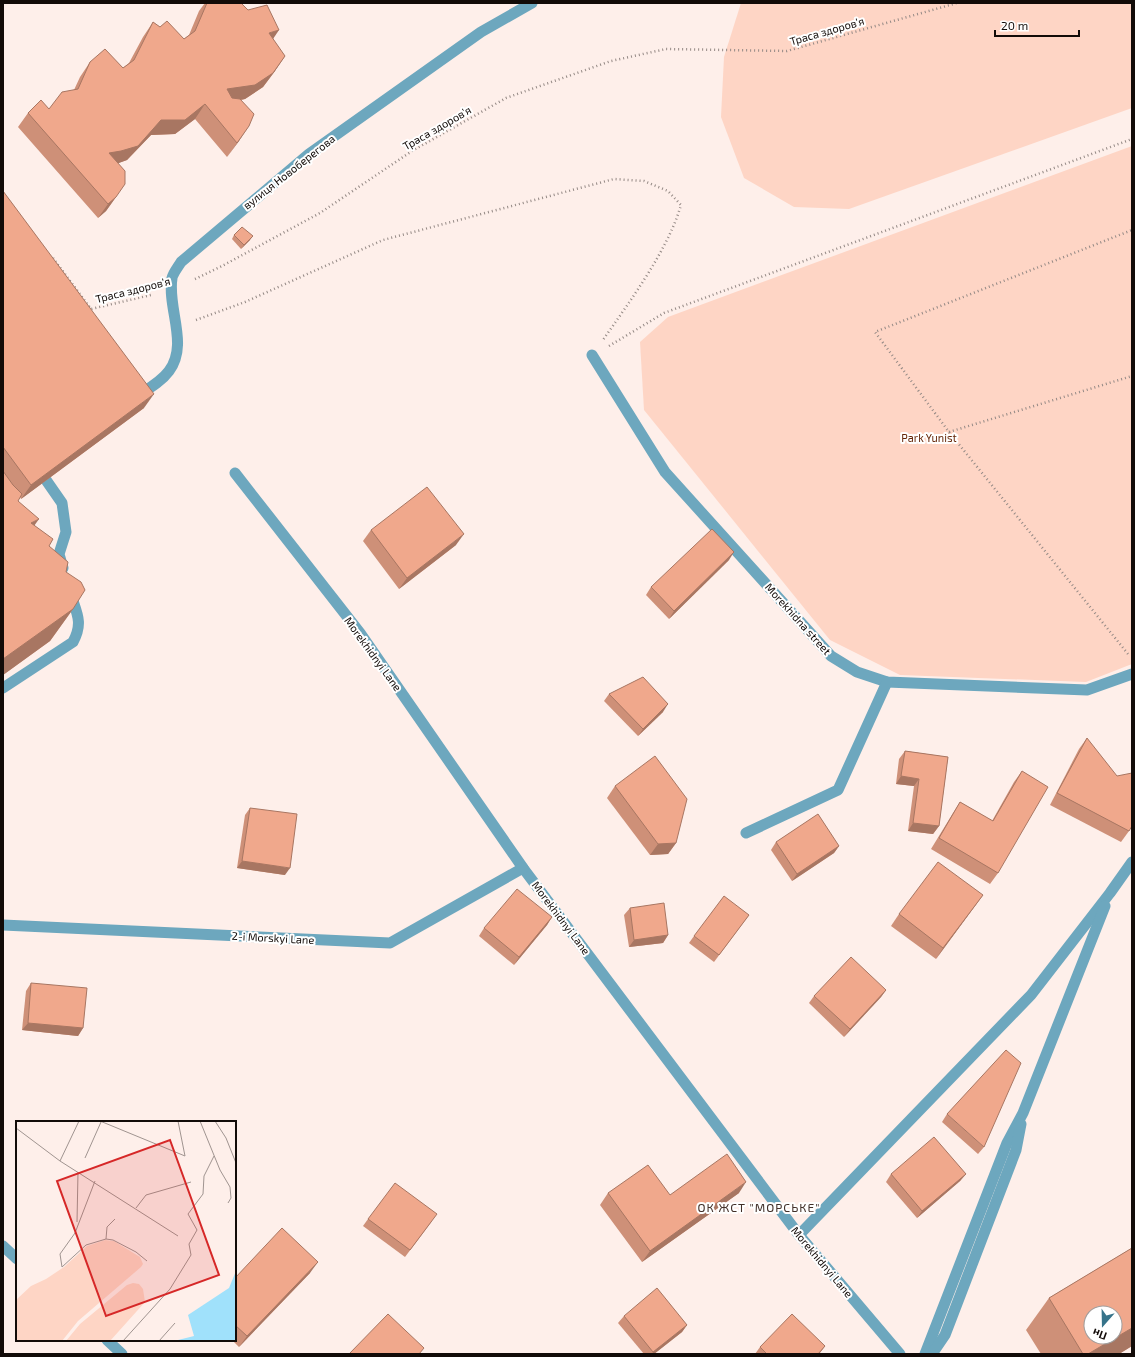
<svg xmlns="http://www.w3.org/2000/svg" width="1135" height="1357" viewBox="0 0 1135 1357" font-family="'Exo 2',sans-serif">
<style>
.green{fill:#fed5c5}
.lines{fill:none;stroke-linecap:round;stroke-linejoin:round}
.path{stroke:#948985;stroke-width:2.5;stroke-dasharray:1 3;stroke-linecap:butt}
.service{stroke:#6da7be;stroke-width:11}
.minor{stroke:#6da7be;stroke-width:11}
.wall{fill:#ce9078}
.shaded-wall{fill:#a87662}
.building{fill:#f0a88c;stroke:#a87662;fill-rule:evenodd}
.labels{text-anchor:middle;stroke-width:4;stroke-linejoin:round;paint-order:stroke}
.street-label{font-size:11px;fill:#120b08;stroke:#fff}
.park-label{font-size:11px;fill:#652608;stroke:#fff}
.neighbourhood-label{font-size:12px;letter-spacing:1px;fill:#423029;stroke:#fff}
.inset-road{fill:none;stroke:#a09490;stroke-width:1}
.view{fill:#d62828;fill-opacity:0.15;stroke:#d62828;stroke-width:2}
.inset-edge{fill:none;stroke:#120b08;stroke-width:2}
</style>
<rect width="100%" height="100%" fill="#feefea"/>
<g class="green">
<path d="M 741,3 L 1132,3 L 1132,108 L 849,209 L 794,207 L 744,178 L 721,117 L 724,57 Z"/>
<path d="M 1132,146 L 1132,664 L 1086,682 L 900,675 L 830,640 L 644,410 L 640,342 L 668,317 Z"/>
</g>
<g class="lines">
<g class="path">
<path d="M 53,258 L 91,309 L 151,295"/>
<path d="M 195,279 L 222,266 L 320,213 L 412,151 L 506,98 L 611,61 L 666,49 L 787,51 L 957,3"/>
<path d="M 196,320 L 245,302 L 383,240 L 614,179 L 644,181 L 668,191 L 681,205 C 668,250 630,301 603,340"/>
<path d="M 609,346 L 664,313 L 1132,139"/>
<path d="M 949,432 L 1132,376"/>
<path d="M 1128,654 L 949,432 L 875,332 L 1132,230"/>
</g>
<path class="service" d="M 137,396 C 148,389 161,382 169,371 C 189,344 167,309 172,278 C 173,273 178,267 181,262 L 309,154 L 481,32 L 532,3"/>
<g class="minor">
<path d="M 592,355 L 665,472 L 831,656 L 857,672 L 887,682 L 1087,690 L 1132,674"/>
<path d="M 235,473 L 360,633 L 523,868 L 799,1235 L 900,1354"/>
<path d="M 46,480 L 62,503 L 66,532 L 59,554 L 63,568"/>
<path d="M 3,688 L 73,642 C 84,622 76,612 70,592"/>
<path d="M 746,833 L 838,790 L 887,682"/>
<path d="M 3,925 L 390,943 L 523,868"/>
<path d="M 799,1235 L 1031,995 L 1110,893 L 1132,862"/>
<path d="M 3,1246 L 17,1259"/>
<path d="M 107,1340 L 122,1354"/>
<path d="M 925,1354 L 1007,1143 L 1023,1113 L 1105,906"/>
<path d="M 932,1354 L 945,1335 L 1016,1150 L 1021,1124"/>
</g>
</g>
<g class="wall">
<path d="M 205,3 L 241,3 L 273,39 L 275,71 L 263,87 L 245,99 L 241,100 L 239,141 L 227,157 L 195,119 L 175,134 L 151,135 L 127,160 L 118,163 L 116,197 L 106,211 L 98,218 L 18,127 L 28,113 L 49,109 L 74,90 L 80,77 L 90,62 L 123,68 L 129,63 L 143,37 L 153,22 L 160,27 L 184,39 L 189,35 L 199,11 Z"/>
<path d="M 3,191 L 144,408 L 21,499 L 20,497 L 18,501 L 49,546 L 66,572 L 73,609 L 50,641 L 3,675 Z"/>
<path d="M 234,235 L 250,240 L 241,249 L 232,239 Z"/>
<path d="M 371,530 L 456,545 L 399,589 L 363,541 Z"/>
<path d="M 729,560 L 669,619 L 646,595 L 651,587 Z"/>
<path d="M 609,694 L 663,712 L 638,736 L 604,701 Z"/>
<path d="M 1087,738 L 1129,831 L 1121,842 L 1050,805 L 1079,749 Z"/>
<path d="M 905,751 L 948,757 L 939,826 L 933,834 L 908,831 L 914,786 L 896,784 L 899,759 Z"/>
<path d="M 1022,771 L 998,873 L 990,884 L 931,849 L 953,813 L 960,802 L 992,821 L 1014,782 Z"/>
<path d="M 615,786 L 676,843 L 668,854 L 650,855 L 607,798 Z"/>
<path d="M 250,808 L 285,875 L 237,868 L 245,815 Z"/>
<path d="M 776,842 L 839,846 L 834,853 L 792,881 L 771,850 Z"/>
<path d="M 983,895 L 936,959 L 891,926 L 899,914 Z"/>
<path d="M 630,908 L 668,935 L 663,943 L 629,947 L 624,915 Z"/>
<path d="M 749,915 L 714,962 L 689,943 L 694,936 Z"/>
<path d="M 552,917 L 547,925 L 514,965 L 479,936 L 484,928 Z"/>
<path d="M 31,983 L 83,1028 L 78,1036 L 22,1030 L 26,991 Z"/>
<path d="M 886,990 L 881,997 L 844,1037 L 809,1003 L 814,996 Z"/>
<path d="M 947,1114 L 984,1147 L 978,1154 L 942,1122 Z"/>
<path d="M 891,1174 L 966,1174 L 960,1181 L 917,1218 L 886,1182 Z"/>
<path d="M 608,1193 L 670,1195 L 739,1193 L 642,1262 L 600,1205 Z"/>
<path d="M 368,1219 L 432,1221 L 405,1257 L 363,1226 Z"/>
<path d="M 1132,1248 L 1132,1346 L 1119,1354 L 1041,1354 L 1026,1330 L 1049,1298 Z"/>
<path d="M 310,1273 L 239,1347 L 232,1340 L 235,1340 L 235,1278 Z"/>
<path d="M 624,1316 L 687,1325 L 682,1332 L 654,1354 L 644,1354 L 618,1323 Z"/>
<path d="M 825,1346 L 819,1354 L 755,1354 L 760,1347 Z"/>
</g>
<g class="shaded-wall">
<path d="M 279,30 L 269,45 L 269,33 Z"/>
<path d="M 285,56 L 275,71 L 263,87 L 245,99 L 217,104 L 227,89 Z"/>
<path d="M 205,104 L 195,119 L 175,134 L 151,135 L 127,160 L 111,166 L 109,153 L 161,120 Z"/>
<path d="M 249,126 L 239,141 L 227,157 L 237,143 Z"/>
<path d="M 116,197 L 106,211 L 98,218 L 108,204 Z"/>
<path d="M 253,236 L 250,240 L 241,249 L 244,245 Z"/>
<path d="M 154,394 L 144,408 L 21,499 L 31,485 Z"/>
<path d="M 39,519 L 16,551 L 31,523 Z"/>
<path d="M 464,534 L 456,545 L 399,589 L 407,578 Z"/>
<path d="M 734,552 L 729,560 L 669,619 L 674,611 Z"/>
<path d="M 73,609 L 50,641 L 3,675 L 3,659 Z"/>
<path d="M 668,704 L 663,712 L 638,736 L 643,729 Z"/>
<path d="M 901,776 L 919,779 L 914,786 L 896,784 Z"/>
<path d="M 913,823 L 939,826 L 933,834 L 908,831 Z"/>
<path d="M 676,843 L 668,854 L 650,855 L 658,844 Z"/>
<path d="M 839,846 L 834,853 L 792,881 L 797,874 Z"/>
<path d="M 242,861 L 290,868 L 285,875 L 237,868 Z"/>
<path d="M 983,895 L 975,906 L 936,959 L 943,948 Z"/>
<path d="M 552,917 L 547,925 L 514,965 L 519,957 Z"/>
<path d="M 668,935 L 663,943 L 629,947 L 634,940 Z"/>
<path d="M 886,990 L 881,997 L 844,1037 L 850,1029 Z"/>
<path d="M 28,1023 L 83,1028 L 78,1036 L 22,1030 Z"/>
<path d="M 966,1174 L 960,1181 L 917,1218 L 922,1211 Z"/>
<path d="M 746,1182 L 739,1193 L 642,1262 L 650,1251 Z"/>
<path d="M 318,1262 L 310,1273 L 239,1347 L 247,1336 Z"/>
<path d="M 687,1325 L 682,1332 L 654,1354 L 652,1354 L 653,1352 Z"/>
<path d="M 1132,1328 L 1132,1346 L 1119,1354 L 1088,1354 Z"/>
<path d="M 825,1346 L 819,1354 L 818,1354 Z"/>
</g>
<g class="building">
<path d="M 207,3 L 241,3 L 248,10 L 267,5 L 279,30 L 269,33 L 285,56 L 273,73 L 255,85 L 227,89 L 232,98 L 240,99 L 254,114 L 249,126 L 237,143 L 205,104 L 185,120 L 161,120 L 138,146 L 121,151 L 109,153 L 125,171 L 125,184 L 116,197 L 108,204 L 28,113 L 41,100 L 49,109 L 62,92 L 78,89 L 90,62 L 105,49 L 123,68 L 134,60 L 153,22 L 160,27 L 167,21 L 184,39 L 195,31 Z"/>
<path d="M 3,191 L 154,394 L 31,485 L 3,447 Z"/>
<path d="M 242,227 L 253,236 L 244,245 L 234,235 Z"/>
<path d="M 3,471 L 13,485 L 22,494 L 18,501 L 39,519 L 31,523 L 53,539 L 49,546 L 68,562 L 66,572 L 81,582 L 85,590 L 73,609 L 3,659 Z"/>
<path d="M 427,487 L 464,534 L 407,578 L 371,530 Z"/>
<path d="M 712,529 L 734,552 L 674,611 L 651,587 Z"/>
<path d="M 643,677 L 668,704 L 643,729 L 609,694 Z"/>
<path d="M 1087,738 L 1117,776 L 1132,773 L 1132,826 L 1129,831 L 1057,793 Z"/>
<path d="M 905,751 L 948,757 L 939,826 L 913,823 L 919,779 L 901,776 Z"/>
<path d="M 655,756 L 687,799 L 676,843 L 658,844 L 615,786 Z"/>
<path d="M 1022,771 L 1048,787 L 998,873 L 939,838 L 960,802 L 993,821 Z"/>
<path d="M 250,808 L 297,814 L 290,868 L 242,861 Z"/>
<path d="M 818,814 L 839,846 L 797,874 L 776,842 Z"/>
<path d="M 938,862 L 983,895 L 943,948 L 899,914 Z"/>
<path d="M 517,889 L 552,917 L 519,957 L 484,928 Z"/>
<path d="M 724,896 L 749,915 L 719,955 L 694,936 Z"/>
<path d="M 664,903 L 668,935 L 634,940 L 630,908 Z"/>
<path d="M 851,957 L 886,990 L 850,1029 L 814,996 Z"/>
<path d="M 31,983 L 87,988 L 83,1028 L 28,1023 Z"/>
<path d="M 1006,1050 L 1021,1063 L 984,1147 L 947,1114 Z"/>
<path d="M 934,1137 L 966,1174 L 922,1211 L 891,1174 Z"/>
<path d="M 727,1154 L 746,1182 L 650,1251 L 608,1193 L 648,1165 L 670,1195 Z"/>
<path d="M 395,1183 L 437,1214 L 410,1250 L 368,1219 Z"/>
<path d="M 282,1228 L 318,1262 L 247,1336 L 235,1325 L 235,1278 Z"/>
<path d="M 1132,1248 L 1132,1328 L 1088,1354 L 1083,1354 L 1049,1298 ZM 1091,1313 L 1115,1313 L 1115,1337 L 1091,1337 Z"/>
<path d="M 657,1288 L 687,1325 L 653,1352 L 624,1316 Z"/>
<path d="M 388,1314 L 424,1348 L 419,1354 L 349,1354 Z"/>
<path d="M 792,1314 L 825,1346 L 818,1354 L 767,1354 L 760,1347 Z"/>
</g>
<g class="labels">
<g class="street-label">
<text transform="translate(827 31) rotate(-16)" y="4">Траса здоров’я</text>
<text transform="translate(437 128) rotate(-30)" y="4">Траса здоров’я</text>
<text transform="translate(289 172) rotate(-38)" y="4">вулиця Новоберегова</text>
<text transform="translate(133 290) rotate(-14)" y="4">Траса здоров’я</text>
<text transform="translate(798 619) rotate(48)" y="4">Morekhidna street</text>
<text transform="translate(373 654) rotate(54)" y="4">Morekhidnyi Lane</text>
<text transform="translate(561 918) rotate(53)" y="4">Morekhidnyi Lane</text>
<text transform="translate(273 938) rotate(3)" y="4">2-i Morskyi Lane</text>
<text transform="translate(822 1262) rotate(50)" y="4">Morekhidnyi Lane</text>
</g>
<g class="park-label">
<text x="929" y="442">Park Yunist</text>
</g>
<g class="neighbourhood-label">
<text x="759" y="1212">ОК ЖСТ "МОРСЬКЕ"</text>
</g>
</g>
<g transform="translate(16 1121)">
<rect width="220" height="220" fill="#feefea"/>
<path d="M 89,119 L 98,120 L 124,136 L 127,143 L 125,146 L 62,200 L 46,220 L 0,220 L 0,179 L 15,165 L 30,158 L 48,146 L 71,125 ZM 117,162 L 123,163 L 127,168 L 129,181 L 94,220 L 50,220 L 64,203 L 111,164 Z" fill="#fed5c5"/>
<path d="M 220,150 L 220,220 L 158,220 L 178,215 L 172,194 L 213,167 Z" fill="#a0e1fb"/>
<path class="inset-road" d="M 84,0 L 169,35M 162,0 L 169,35M 184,0 L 204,49 L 214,66 L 215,77 L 212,82M 199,0 L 210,17 L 220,42M 0,7 L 44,40 L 162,115M 69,37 L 85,1M 44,40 L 63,0M 79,60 L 59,112 L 44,133 L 46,146 L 70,124 L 90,118 L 97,119 L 120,131 L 131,140M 120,87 L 130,74 L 175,61M 61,101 L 62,51M 90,118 L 91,106 L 99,98M 107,220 L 154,168 L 175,134 L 173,123 L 181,109 L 172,93 L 187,73 L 188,55 L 198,35M 143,220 L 159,202"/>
<path class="view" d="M 154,19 L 203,154 L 90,195 L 41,60 Z"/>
<rect width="220" height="220" class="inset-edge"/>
</g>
<rect width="1135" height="1357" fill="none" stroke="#120b08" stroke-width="8"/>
<g transform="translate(1103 1325) rotate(200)"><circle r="19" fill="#ffffff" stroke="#a09d9c"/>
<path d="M0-3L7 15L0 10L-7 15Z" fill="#36738a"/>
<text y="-6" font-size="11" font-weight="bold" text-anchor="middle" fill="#120b08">Пн</text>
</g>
<path d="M995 30v6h84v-6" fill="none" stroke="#120b08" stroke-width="2"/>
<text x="1001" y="30" font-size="12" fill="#120b08" stroke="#ffffff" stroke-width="3" paint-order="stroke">20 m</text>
</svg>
